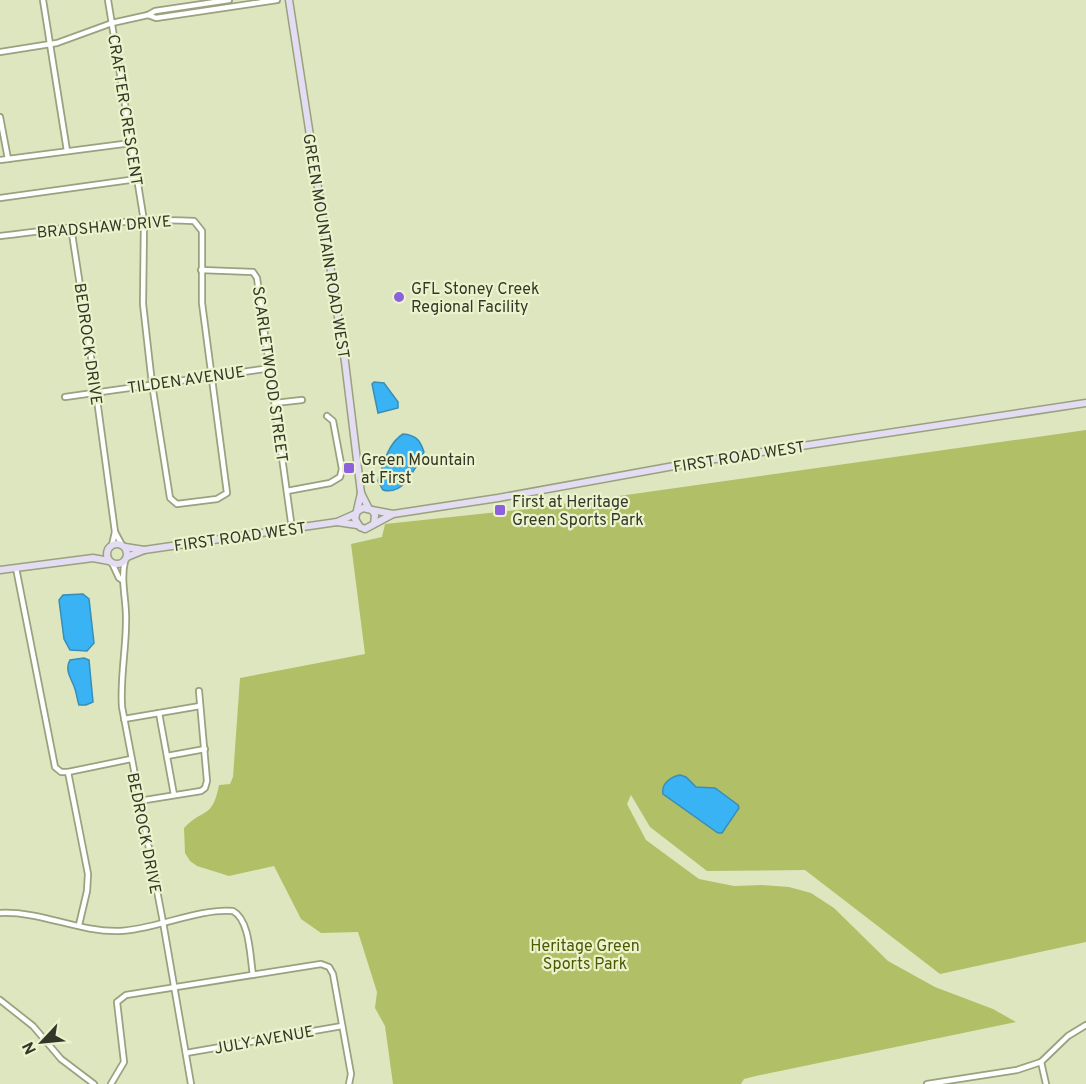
<svg xmlns="http://www.w3.org/2000/svg" width="1086" height="1084" viewBox="0 0 1086 1084" font-family="Overpass,sans-serif">
<style>
.green{fill:#b1c067}
.water{fill:#3ab3f4;stroke:#388eb7;stroke-width:1.5}
.lines{fill:none;stroke-linecap:round;stroke-linejoin:round}
.street-casing{stroke:#9aa17e;stroke-width:8}
.secondary-casing{stroke:#9aa17e;stroke-width:9}
.street{stroke:#fff;stroke-width:4.5}
.secondary{stroke:#e3dcf3;stroke-width:6}
.poi-dot{fill:#8d61db;stroke:#ebf3cd;stroke-width:2}
.labels{text-anchor:middle;stroke-width:4.5;stroke-linejoin:round;paint-order:stroke}
.street-label{font-size:16px;fill:#333628;stroke:#ebf3cd}
.poi-label{font-size:16px;fill:#333628;stroke:#ebf3cd;text-anchor:start}
.park-label{font-size:16px;fill:#4e5800;stroke:#ebf3cd}
</style>
<rect width="100%" height="100%" fill="#dee6c0"/>
<path class="green" d="M 1086,430 L 1086,942 L 940,974 L 805,870 L 707,871 L 650,827 L 631,795 L 627,804 L 646,840 L 699,879 L 734,886 L 762,885 L 789,887 L 811,893 L 834,908 L 888,961 L 935,987 L 993,1009 L 1016,1022 L 756,1076 L 744,1079 L 741,1084 L 393,1084 L 385,1026 L 375,1008 L 377,992 L 358,932 L 321,933 L 301,919 L 274,866 L 229,876 L 197,866 L 190,861 L 185,853 L 184,828 C 204,807 212,820 219,785 L 230,784 L 233,777 L 240,678 L 365,654 L 351,544 L 382,537 L 385,524 L 527,509 Z"/>
<g class="water">
<path d="M 374,382 L 384,383 L 398,402 L 398,408 L 378,413 L 372,384 Z"/>
<path d="M 403,434 C 416,435 420,440 424,452 C 415,468 404,496 383,490 L 378,481 C 383,465 388,443 403,434 Z"/>
<path d="M 83,594 L 89,599 L 94,643 L 87,651 L 70,650 L 64,639 L 59,600 L 63,595 Z"/>
<path d="M 84,658 L 89,660 L 93,702 L 86,705 L 79,705 C 77,700 77,695 75,689 C 72,679 64,671 70,660 Z"/>
<path d="M 680,775 L 686,777 L 696,787 L 715,788 L 738,805 L 739,808 L 722,833 L 718,833 L 663,794 C 661,784 670,777 680,775 Z"/>
</g>
<g class="lines">
<defs>
<g id="street">
<path d="M 43,0 L 67,151"/>
<path d="M 148,15 L 156,18 L 277,0"/>
<path d="M 0,52 L 57,43 L 112,23 L 148,15 L 155,11 L 229,0"/>
<path d="M 0,117 L 8,159"/>
<path d="M 0,160 L 131,143"/>
<path d="M 0,198 L 137,179"/>
<path d="M 71,227 L 93,370 L 115,532 L 122,545"/>
<path d="M 0,236 C 64,229 129,217 194,221 L 202,231 L 202,303 L 227,493 L 217,499 L 177,504 L 170,498 L 152,384 L 143,304 L 144,221 L 108,0"/>
<path d="M 201,270 L 253,272 L 257,278 L 292,529"/>
<path d="M 65,397 L 271,368"/>
<path d="M 275,403 L 302,400"/>
<path d="M 287,491 L 330,483 L 340,477 L 342,469 L 333,421 L 327,416"/>
<path d="M 112,545 L 115,532"/>
<path d="M 125,561 C 120,581 127,601 126,622 C 126,650 120,678 122,707 L 163,922 L 191,1084"/>
<path d="M 112,563 L 119,578 L 122,580"/>
<path d="M 16,568 L 55,767 L 61,772 L 68,772 L 131,759"/>
<path d="M 159,713 L 174,795"/>
<path d="M 124,719 L 200,706"/>
<path d="M 167,756 L 205,749"/>
<path d="M 68,772 L 88,874 L 87,891 L 79,925"/>
<path d="M 139,801 L 201,791 L 205,788 L 207,781 L 199,691"/>
<path d="M 0,913 C 41,911 78,932 119,931 C 154,930 198,908 233,911 C 250,920 250,957 253,975"/>
<path d="M 0,1000 L 33,1026 L 61,1059 L 94,1084"/>
<path d="M 186,1053 L 342,1026"/>
<path d="M 1041,1062 L 1046,1084"/>
<path d="M 111,1084 L 124,1062 L 117,1002 L 126,995 L 321,964 L 329,967 L 333,974 L 351,1074 L 349,1084"/>
<path d="M 927,1084 L 1017,1070 L 1041,1062 L 1068,1036 L 1086,1025"/>
</g>
<g id="secondary">
<path d="M 289,0 L 345,362 L 361,493 L 355,519 L 360,527 L 365,529 L 393,514"/>
<path d="M 361,493 L 369,509"/>
<path d="M 372,510 L 393,514 L 498,498 L 696,462 L 1086,403"/>
<path d="M 358,511 L 363,508 L 372,510 L 375,515 L 374,524"/>
<path d="M 337,522 L 357,525"/>
<circle cx="117" cy="554" r="10"/>
<path d="M 125,547 L 144,550 L 234,537 L 337,522 L 355,514"/>
<path d="M 127,557 L 144,550"/>
<path d="M 0,570 L 93,558 L 109,561"/>
</g>
</defs>
<use href="#street" class="street-casing"/>
<use href="#secondary" class="secondary-casing"/>
<use href="#street" class="street"/>
<use href="#secondary" class="secondary"/>
</g>
<g class="poi-dot">
<circle cx="399" cy="297" r="6"/>
<rect x="343" y="462" width="12" height="12" rx="3"/>
<rect x="494" y="504" width="12" height="12" rx="3"/>
</g>
<g class="labels">
<g class="street-label">
<text transform="translate(126 110) rotate(81)" y="6">CRAFTER CRESCENT</text>
<text transform="translate(104 226) rotate(-5)" y="6">BRADSHAW DRIVE</text>
<text transform="translate(327 246) rotate(81)" y="6">GREEN MOUNTAIN ROAD WEST</text>
<text transform="translate(89 344) rotate(82)" y="6">BEDROCK DRIVE</text>
<text transform="translate(271 374) rotate(82)" y="6">SCARLETWOOD STREET</text>
<text transform="translate(186 379) rotate(-8)" y="6">TILDEN AVENUE</text>
<text transform="translate(739 456) rotate(-9)" y="6">FIRST ROAD WEST</text>
<text transform="translate(240 536) rotate(-8)" y="6">FIRST ROAD WEST</text>
<text transform="translate(145 833) rotate(79)" y="6">BEDROCK DRIVE</text>
<text transform="translate(264 1039) rotate(-10)" y="6">JULY AVENUE</text>
</g>
<g class="poi-label">
<text x="411" y="294">GFL Stoney Creek<tspan x="411" dy="18">Regional Facility</tspan></text>
<text x="361" y="465">Green Mountain<tspan x="361" dy="18">at First</tspan></text>
<text x="512" y="507">First at Heritage<tspan x="512" dy="18">Green Sports Park</tspan></text>
</g>
<g class="park-label">
<text x="585" y="951">Heritage Green<tspan x="585" dy="18">Sports Park</tspan></text>
</g>
</g>
<g transform="translate(42 1042) rotate(244)" stroke="#ebf3cd" stroke-width="4.5" paint-order="stroke">
<path d="M0-4.5L10 22L0 15L-10 22Z" fill="#333628"/>
<text y="-9" font-size="16" font-weight="bold" text-anchor="middle" fill="#333628">N</text>
</g>
</svg>
